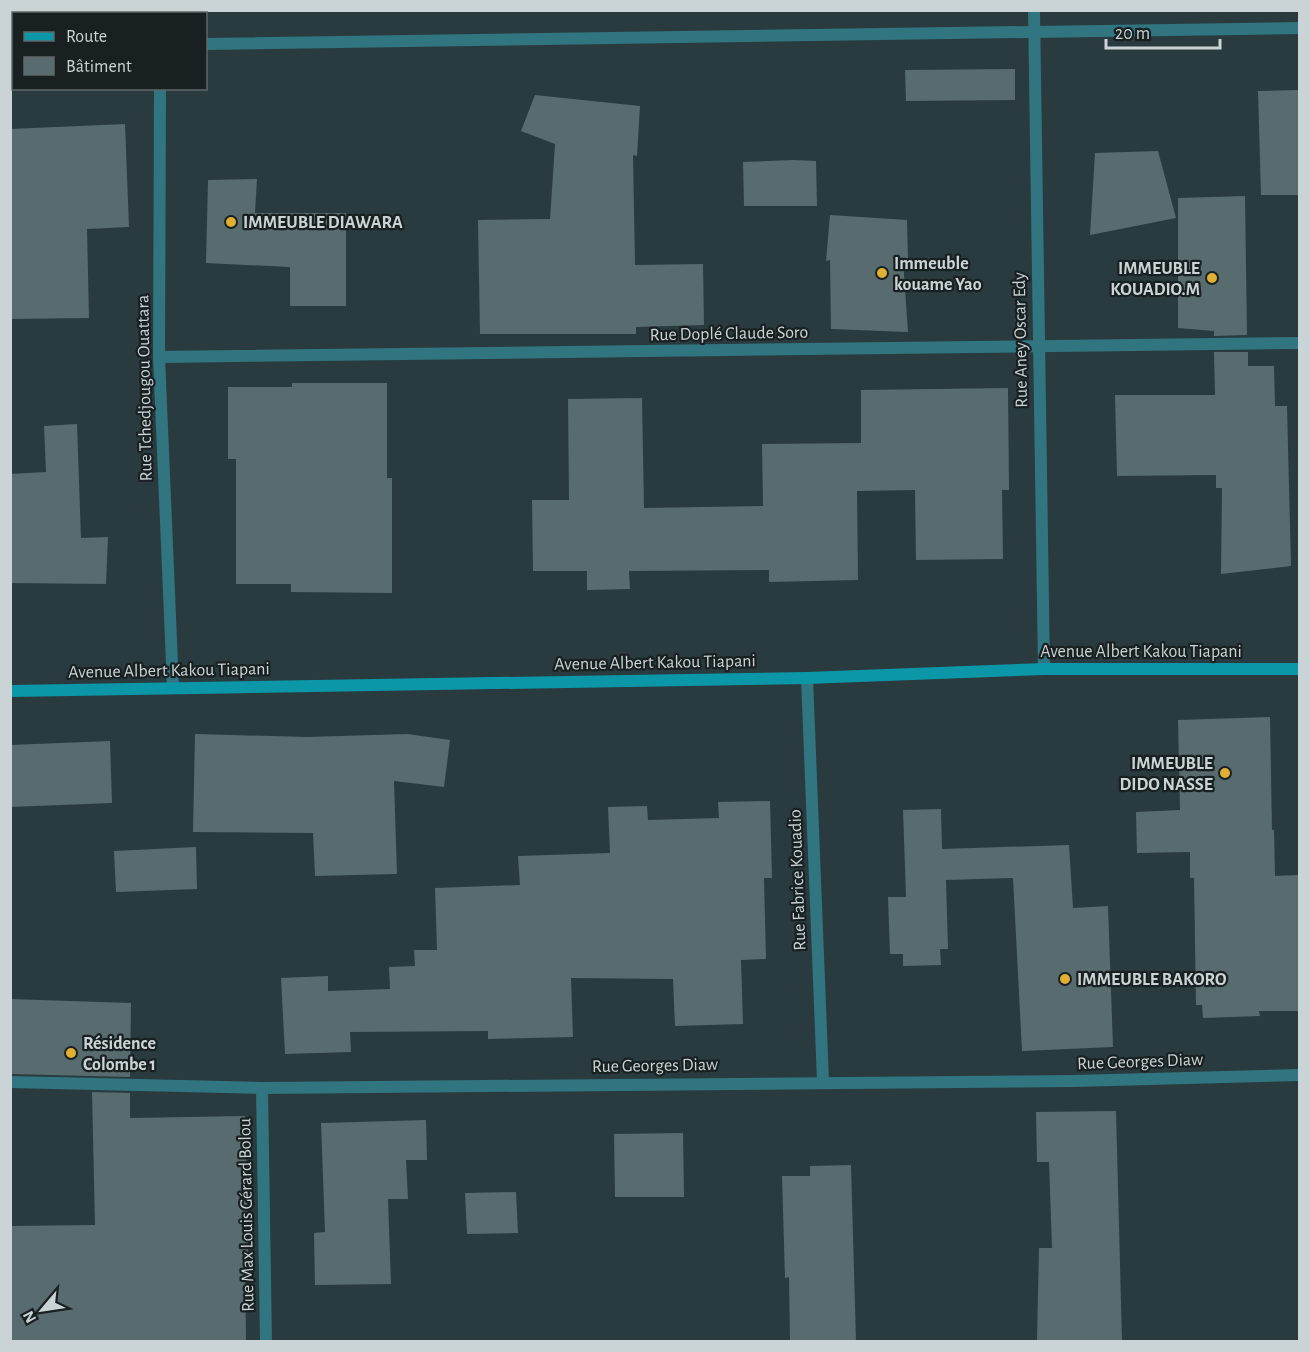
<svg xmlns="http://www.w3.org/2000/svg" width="1310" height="1352" viewBox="0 0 1310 1352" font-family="'Alegreya Sans',sans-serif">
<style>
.building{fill:#586b6e}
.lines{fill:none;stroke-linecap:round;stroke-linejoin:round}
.street{stroke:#317580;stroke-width:12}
.secondary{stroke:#0c97a9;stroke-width:12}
.poi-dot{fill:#e1af34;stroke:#182022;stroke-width:2}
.labels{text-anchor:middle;stroke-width:4.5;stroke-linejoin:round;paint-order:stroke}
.poi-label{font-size:18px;font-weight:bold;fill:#cad4d6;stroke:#182022;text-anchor:start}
.street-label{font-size:18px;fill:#cad4d6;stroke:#182022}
</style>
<rect width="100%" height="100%" fill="#293b3e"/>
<g class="building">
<path d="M 1015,69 L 1015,100 L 906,101 L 905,70 Z"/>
<path d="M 1299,90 L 1299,195 L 1261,195 L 1258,91 Z"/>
<path d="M 535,95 L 640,106 L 637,156 L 633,155 L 635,265 L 703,264 L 704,325 L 636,327 L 636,334 L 480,334 L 478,220 L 550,219 L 555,144 L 521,131 Z"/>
<path d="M 125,124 L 129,227 L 87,229 L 89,318 L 10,319 L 10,129 Z"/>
<path d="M 1158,151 L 1176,218 L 1090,235 L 1095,153 Z"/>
<path d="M 793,160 L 816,161 L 817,206 L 744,206 L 743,162 Z"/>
<path d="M 257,179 L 255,213 L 346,213 L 346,306 L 290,306 L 290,267 L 206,263 L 208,180 Z"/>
<path d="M 1245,196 L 1247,335 L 1214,336 L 1214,331 L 1178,328 L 1178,198 Z"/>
<path d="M 830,215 L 907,220 L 908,260 L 903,260 L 908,332 L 831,329 L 830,260 L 826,261 Z"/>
<path d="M 1214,352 L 1248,352 L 1248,366 L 1274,366 L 1275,406 L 1287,406 L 1291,566 L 1221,574 L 1222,488 L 1216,488 L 1216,475 L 1117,476 L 1115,395 L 1215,395 Z"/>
<path d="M 292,383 L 387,383 L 387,478 L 392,478 L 392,593 L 291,592 L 291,584 L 236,584 L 236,459 L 228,459 L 228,387 L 292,387 Z"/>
<path d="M 1008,388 L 1009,490 L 1002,490 L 1003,559 L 916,560 L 915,490 L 857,491 L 858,580 L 769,582 L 769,570 L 629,571 L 630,589 L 587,590 L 587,571 L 533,571 L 532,500 L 569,500 L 568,399 L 642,398 L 644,508 L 763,506 L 762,444 L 861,443 L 861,390 Z"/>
<path d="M 77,424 L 81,538 L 108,537 L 106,584 L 10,583 L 10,474 L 46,472 L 44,426 Z"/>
<path d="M 1270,717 L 1272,830 L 1274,830 L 1275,876 L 1299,875 L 1299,1011 L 1259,1011 L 1260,1016 L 1203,1018 L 1202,1005 L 1196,1005 L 1194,878 L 1190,878 L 1190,852 L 1137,853 L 1136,812 L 1180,810 L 1178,720 Z"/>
<path d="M 195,734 L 307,737 L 407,734 L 450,740 L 444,787 L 394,781 L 397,874 L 315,876 L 313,833 L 193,832 Z"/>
<path d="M 110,741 L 112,803 L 10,807 L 10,745 Z"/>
<path d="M 770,801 L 772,878 L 764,878 L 766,959 L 741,960 L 743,1024 L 675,1026 L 673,979 L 571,978 L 573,1037 L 488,1039 L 488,1031 L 350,1032 L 351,1052 L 285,1054 L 281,978 L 328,976 L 328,991 L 390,989 L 389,967 L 415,966 L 414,950 L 437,950 L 435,888 L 520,885 L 518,856 L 610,853 L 608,807 L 647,806 L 648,820 L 719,818 L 718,802 Z"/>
<path d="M 941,809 L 942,849 L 1069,845 L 1073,908 L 1108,906 L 1113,1047 L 1022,1051 L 1013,878 L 946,880 L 948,949 L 940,949 L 941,965 L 903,966 L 903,954 L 890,954 L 888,897 L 906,897 L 903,810 Z"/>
<path d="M 196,847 L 197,889 L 116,892 L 114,851 Z"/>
<path d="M 10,999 L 131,1003 L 130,1077 L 11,1074 Z"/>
<path d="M 92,1092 L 130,1093 L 130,1118 L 245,1116 L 248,1255 L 245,1256 L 246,1341 L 10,1341 L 10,1226 L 95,1225 Z"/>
<path d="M 1116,1111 L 1122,1341 L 1037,1341 L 1039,1248 L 1052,1248 L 1049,1162 L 1037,1162 L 1036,1112 Z"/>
<path d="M 426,1120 L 427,1160 L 406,1160 L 408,1199 L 388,1199 L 391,1284 L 315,1285 L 314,1233 L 325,1232 L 321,1123 Z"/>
<path d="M 683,1133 L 684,1197 L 615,1197 L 614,1134 Z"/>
<path d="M 851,1165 L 856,1341 L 790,1341 L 789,1277 L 785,1278 L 782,1176 L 810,1176 L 810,1166 Z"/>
<path d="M 516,1192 L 518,1233 L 467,1234 L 465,1193 Z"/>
</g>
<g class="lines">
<g class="street">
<path d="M 159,10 L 159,14"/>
<path d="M 1034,10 L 1044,669"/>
<path d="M 206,44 L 1300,28"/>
<path d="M 160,88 L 159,357 L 173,687"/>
<path d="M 159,357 L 1300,343"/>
<path d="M 807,678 L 823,1081"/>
<path d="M 10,1082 L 262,1088 L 1074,1081 L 1300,1075"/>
<path d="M 262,1088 L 266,1342"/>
</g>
<path class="secondary" d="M 10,691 L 807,678 L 1044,669 L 1300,669"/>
</g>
<g class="poi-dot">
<circle cx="231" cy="222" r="6"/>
<circle cx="882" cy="273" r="6"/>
<circle cx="1212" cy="278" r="6"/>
<circle cx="1225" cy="773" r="6"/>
<circle cx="1065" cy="979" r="6"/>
<circle cx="71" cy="1053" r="6"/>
</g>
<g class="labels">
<g class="poi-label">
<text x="243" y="228">IMMEUBLE DIAWARA</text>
<text x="894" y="269">Immeuble<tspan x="894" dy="21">kouame Yao</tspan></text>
<text x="1200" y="274" text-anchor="end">IMMEUBLE<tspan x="1200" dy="21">KOUADIO.M</tspan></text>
<text x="1213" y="769" text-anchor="end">IMMEUBLE<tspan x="1213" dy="21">DIDO NASSE</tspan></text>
<text x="1077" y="985">IMMEUBLE BAKORO</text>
<text x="83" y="1049">Résidence<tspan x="83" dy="21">Colombe 1</tspan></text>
</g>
<g class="street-label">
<text transform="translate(729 333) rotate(-1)" y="6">Rue Doplé Claude Soro</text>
<text transform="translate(1020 340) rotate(-91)" y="6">Rue Aney Oscar Edy</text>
<text transform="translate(144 388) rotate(-91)" y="6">Rue Tchedjougou Ouattara</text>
<text x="1141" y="657">Avenue Albert Kakou Tiapani</text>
<text transform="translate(655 662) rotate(-1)" y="6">Avenue Albert Kakou Tiapani</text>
<text transform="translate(169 670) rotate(-1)" y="6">Avenue Albert Kakou Tiapani</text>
<text transform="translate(797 880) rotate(-92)" y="6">Rue Fabrice Kouadio</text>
<text transform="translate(1140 1061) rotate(-2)" y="6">Rue Georges Diaw</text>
<text transform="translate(655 1065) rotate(-1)" y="6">Rue Georges Diaw</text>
<text transform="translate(246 1215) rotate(-91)" y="6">Rue Max Louis Gérard Bolou</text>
</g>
</g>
<rect width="1310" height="1352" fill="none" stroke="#cad4d6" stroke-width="24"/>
<rect x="12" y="12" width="195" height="78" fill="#182022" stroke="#5f686a" stroke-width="1.5"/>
<rect x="24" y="32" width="30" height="9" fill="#0c97a9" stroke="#5f686a" stroke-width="1.5"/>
<text x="66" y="42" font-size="18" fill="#cad4d6">Route</text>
<rect x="24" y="57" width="30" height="18" fill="#586b6e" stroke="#5f686a" stroke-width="1.5"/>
<text x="66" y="72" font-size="18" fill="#cad4d6">Bâtiment</text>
<g transform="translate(42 1310) rotate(241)" stroke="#182022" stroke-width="4.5" paint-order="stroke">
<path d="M0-4.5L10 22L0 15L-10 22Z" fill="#cad4d6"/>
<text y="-9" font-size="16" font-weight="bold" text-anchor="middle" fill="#cad4d6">N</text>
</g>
<path d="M1106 39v9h114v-9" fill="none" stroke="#cad4d6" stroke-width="3"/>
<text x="1115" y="39" font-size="18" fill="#cad4d6" stroke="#182022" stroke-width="4.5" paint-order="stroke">20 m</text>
</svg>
